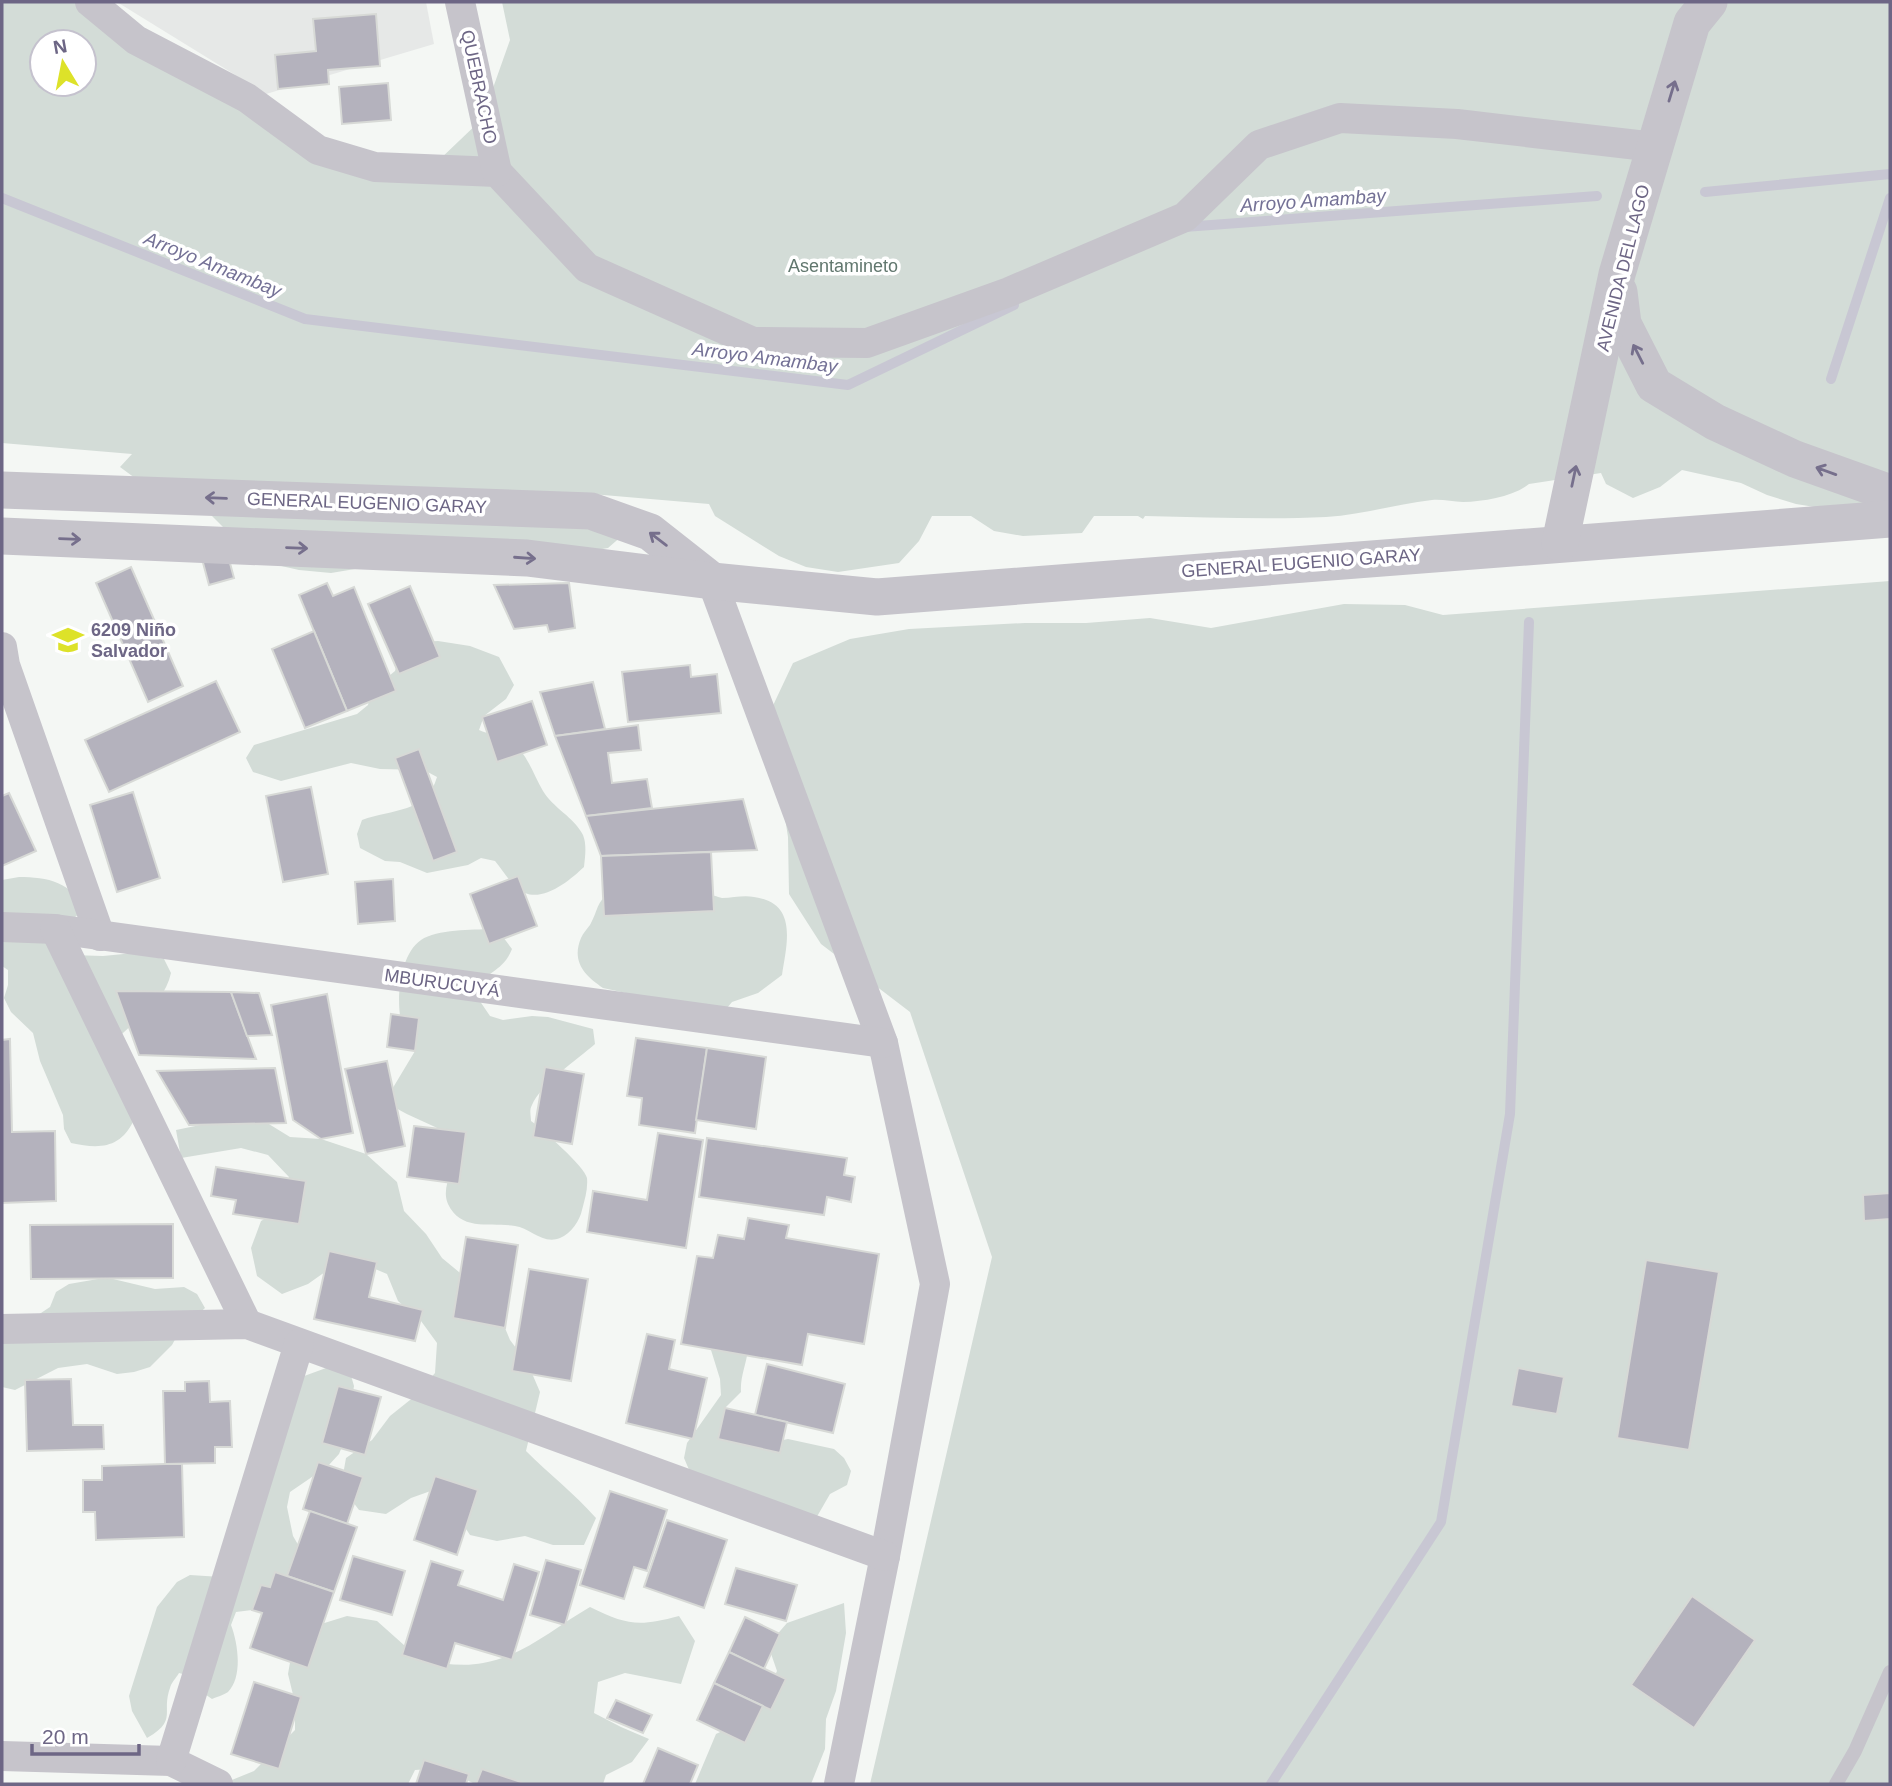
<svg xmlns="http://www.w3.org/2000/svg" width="1892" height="1786" viewBox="0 0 1892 1786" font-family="Arial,sans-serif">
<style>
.built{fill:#e6e8e7}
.green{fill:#d3dcd7;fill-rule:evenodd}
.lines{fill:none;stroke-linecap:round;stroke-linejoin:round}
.stream{stroke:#c8c7d3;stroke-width:10}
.building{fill:#b4b2bd;stroke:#d7d9d6;stroke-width:2}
.service{stroke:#c6c4cb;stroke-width:14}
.minor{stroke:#c6c4cb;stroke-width:30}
.tertiary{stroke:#c6c4cb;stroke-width:37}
.oneway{stroke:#766f8c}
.labels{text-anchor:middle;stroke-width:7;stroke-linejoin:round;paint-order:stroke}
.street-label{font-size:18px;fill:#6d6685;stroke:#fff}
.park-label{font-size:18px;fill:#61776e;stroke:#fff}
.poi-label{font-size:18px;font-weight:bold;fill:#6d6685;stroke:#fff;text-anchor:start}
.water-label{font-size:19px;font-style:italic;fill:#747196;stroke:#fff}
</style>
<rect width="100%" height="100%" fill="#f4f7f4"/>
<path class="built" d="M 117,2 L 426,2 L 434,44 L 266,94 Z"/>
<g class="green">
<path d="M 2,2 L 98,2 L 310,155 L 437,162 L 482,119 L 510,40 L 502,2 L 1890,2 L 1890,519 L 1796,504 L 1767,495 L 1741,483 L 1682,470 L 1660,487 L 1633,498 L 1606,484 L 1601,473 L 1529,484 C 1512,497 1485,501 1463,502 C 1453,502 1442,499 1432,500 C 1396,504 1361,515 1326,517 C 1266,520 1206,517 1145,516 L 1143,519 L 1138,516 L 1094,516 L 1082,533 L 1023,536 L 994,531 L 971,516 L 932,516 L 919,541 L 899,563 L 838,572 L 806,567 L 779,556 L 715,516 L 709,504 L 568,492 L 631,528 L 608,548 L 517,564 L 361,568 L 331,573 L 299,570 L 268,563 L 243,547 L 202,506 L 143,484 L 120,467 L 132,454 L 2,443 ZM 42,42 L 84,42 L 84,84 L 42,84 Z"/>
<path d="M 1890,581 L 1890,1784 L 870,1784 L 992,1257 L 910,1012 L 821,944 L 789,894 L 788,837 L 769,714 L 793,663 L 850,639 L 909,629 L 1025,623 L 1086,623 L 1150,618 L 1211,628 L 1344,604 L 1405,605 L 1443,615 Z"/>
<path d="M 438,641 L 470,646 L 499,657 L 514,685 L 506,699 L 484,716 L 479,730 C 488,734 501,736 510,741 C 527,752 533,774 543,791 C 553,808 574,817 583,835 C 587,845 585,857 584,867 C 568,882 537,908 516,887 C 508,880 502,869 495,861 L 481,858 L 468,865 L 427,873 L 400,862 L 385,861 L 360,848 L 357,834 L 362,820 C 392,809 427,813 437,777 L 424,770 L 380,769 L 351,763 L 281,781 L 253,772 L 246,758 L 254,745 L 357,714 L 368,705 L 371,691 L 395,671 L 399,657 L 423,642 Z"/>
<path d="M 19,877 C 47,877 74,882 83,911 L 71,920 L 71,955 L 103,956 L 134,953 L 164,959 L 171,973 C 164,1005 135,1019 114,1042 L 134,1120 C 120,1149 99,1149 71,1143 L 64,1129 L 63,1115 L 40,1061 L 33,1033 L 11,1012 L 4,998 L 8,985 L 8,970 L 2,966 L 2,880 Z"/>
<path d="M 615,890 C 645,891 677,890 706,894 C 712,894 717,897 722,898 C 733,898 743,895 754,897 C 798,903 787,943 782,975 L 758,993 L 732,1002 L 722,1014 L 603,988 C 585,976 571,962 581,938 C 583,933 587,929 590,925 C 600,907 595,901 615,890 Z"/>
<path d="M 491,929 L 503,937 L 512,949 C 503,972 486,971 473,991 L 490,1016 L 503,1020 L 532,1016 L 548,1017 L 593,1029 L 595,1044 C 578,1059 540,1085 532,1105 C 529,1110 531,1116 531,1121 C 542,1129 585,1167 587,1178 C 588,1189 585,1199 582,1210 C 580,1220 571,1234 560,1238 C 543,1245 530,1228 515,1226 C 491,1222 461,1232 448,1204 C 443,1192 448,1184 449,1173 C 450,1161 449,1148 449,1135 C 431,1123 411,1118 393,1106 L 391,1091 L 415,1051 C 410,1042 403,1031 401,1021 C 396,998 400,954 421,940 C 437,929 473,930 491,929 Z"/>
<path d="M 264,1121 L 290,1137 L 321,1139 L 366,1154 L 397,1182 L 404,1211 L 426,1234 L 442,1258 L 465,1277 L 505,1328 L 510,1340 L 528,1364 L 540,1392 L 526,1451 C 549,1474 574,1493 596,1518 L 584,1545 L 553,1545 L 525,1536 L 497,1541 L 470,1535 L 439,1488 L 411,1498 L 386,1514 L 359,1510 L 341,1486 L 346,1458 L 372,1440 L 390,1416 L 415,1396 L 435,1373 L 437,1343 L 421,1321 L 398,1301 L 387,1274 L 361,1263 L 332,1267 L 308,1284 L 282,1294 L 257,1276 L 251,1248 L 261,1221 L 288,1206 L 289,1177 L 268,1155 L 241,1148 L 181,1158 L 176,1130 L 205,1124 Z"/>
<path d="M 98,1279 L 113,1279 L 155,1289 L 184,1287 L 197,1294 L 205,1308 L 180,1330 L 172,1345 L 150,1367 L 134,1372 L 117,1374 L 87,1364 L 58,1368 L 15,1390 L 2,1387 L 2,1339 L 50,1307 L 56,1292 L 69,1284 Z"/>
<path d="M 723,1342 L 748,1350 C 746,1365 740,1377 741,1392 L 725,1408 L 737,1422 L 773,1442 L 788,1439 L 834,1449 L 844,1458 L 851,1471 L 847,1485 L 830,1494 L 815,1520 L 690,1472 L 684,1458 L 687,1443 L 721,1395 L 720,1379 L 711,1350 Z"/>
<path d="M 337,1364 L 350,1372 L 354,1386 L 345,1439 L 339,1454 L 328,1466 L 290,1492 L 287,1507 L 293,1536 L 300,1548 L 303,1578 L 291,1590 L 262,1601 L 252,1610 L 236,1612 L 231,1625 C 238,1643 243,1677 228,1692 C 224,1695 216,1697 212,1699 L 199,1690 L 194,1677 L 179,1673 C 176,1678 171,1683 170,1688 C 161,1713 178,1720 147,1738 L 132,1711 L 129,1696 L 157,1607 L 177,1582 L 190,1575 L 221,1577 L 296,1379 Z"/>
<path d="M 844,1603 L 846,1633 L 836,1691 L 826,1719 L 825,1749 L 811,1784 L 695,1784 L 716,1734 C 753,1717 759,1709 777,1671 L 768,1645 L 787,1623 Z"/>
<path d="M 590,1607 C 627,1625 638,1627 679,1616 L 695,1641 L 681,1684 L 625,1673 L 598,1682 L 594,1713 L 621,1727 L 649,1739 L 632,1762 L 606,1775 L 603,1784 L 475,1784 L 442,1768 L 415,1770 L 408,1784 L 222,1784 L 254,1771 L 295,1730 L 295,1703 L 288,1674 L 293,1645 L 318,1625 L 347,1616 L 377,1621 L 423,1662 C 442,1663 464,1667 483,1663 C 524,1656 555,1627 590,1607 Z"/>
</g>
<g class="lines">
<g class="stream">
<path d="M 1705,192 L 1890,174"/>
<path d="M 2,198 L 305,319 L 848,385 L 1014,305"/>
<path d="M 1184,227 L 1597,196"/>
<path d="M 1831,379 L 1890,198"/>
<path d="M 1271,1784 L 1441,1522 L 1510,1114 L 1529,622"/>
</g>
</g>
<g class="building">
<path d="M 376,14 L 380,66 L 328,70 L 329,84 L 278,89 L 275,55 L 316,51 L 313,19 Z"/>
<path d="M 388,83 L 391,120 L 342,124 L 339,87 Z"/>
<path d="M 227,552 L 234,578 L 209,585 L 202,559 Z"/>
<path d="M 131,567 L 183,686 L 148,702 L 96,583 Z"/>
<path d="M 327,583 L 333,596 L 354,587 L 396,691 L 347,711 L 299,595 Z"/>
<path d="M 569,583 L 575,628 L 549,632 L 547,625 L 514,629 L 494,585 Z"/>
<path d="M 410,586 L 440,657 L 399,674 L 368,604 Z"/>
<path d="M 314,631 L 347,711 L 305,728 L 272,649 Z"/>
<path d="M 690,665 L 691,677 L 717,674 L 721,713 L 628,722 L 622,672 Z"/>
<path d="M 216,681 L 240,732 L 109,792 L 85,740 Z"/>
<path d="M 593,682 L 605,729 L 555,736 L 540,692 Z"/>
<path d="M 532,701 L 547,745 L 497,762 L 482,717 Z"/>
<path d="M 638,725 L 641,750 L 608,753 L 612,783 L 647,779 L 652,808 L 586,816 L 555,736 Z"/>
<path d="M 419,749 L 457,852 L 433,861 L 395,758 Z"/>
<path d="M 311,787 L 328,874 L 283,882 L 266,796 Z"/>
<path d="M 133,792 L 160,878 L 117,892 L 90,805 Z"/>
<path d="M 9,793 L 36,851 L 2,866 L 2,796 Z"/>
<path d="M 743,799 L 757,850 L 601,856 L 586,816 Z"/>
<path d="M 711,852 L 714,911 L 604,916 L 601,856 Z"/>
<path d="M 518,876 L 537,926 L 489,944 L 470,894 Z"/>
<path d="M 393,879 L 395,921 L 358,924 L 355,882 Z"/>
<path d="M 116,991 L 231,992 L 256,1059 L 139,1055 Z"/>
<path d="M 231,992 L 259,993 L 272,1035 L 247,1036 Z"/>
<path d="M 327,994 L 353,1133 L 321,1139 L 293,1120 L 271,1005 Z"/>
<path d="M 391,1014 L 419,1018 L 415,1051 L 387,1047 Z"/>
<path d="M 636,1038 L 707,1048 L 695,1133 L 639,1125 L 642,1098 L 627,1096 Z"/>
<path d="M 10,1039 L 12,1132 L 55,1131 L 56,1201 L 2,1203 L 2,1040 Z"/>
<path d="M 707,1048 L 766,1057 L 756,1129 L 696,1120 Z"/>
<path d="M 387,1061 L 405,1146 L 366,1154 L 345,1069 Z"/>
<path d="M 545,1067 L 584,1074 L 572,1144 L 533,1137 Z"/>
<path d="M 275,1068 L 286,1123 L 189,1125 L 157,1071 Z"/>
<path d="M 414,1126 L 466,1132 L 459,1184 L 407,1177 Z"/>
<path d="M 658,1133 L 703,1140 L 686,1248 L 587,1232 L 593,1191 L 647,1200 Z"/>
<path d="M 707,1138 L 847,1158 L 844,1175 L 855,1177 L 851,1202 L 827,1197 L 824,1215 L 699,1197 Z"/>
<path d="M 216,1167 L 306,1181 L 299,1224 L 233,1214 L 236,1200 L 211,1196 Z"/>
<path d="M 1890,1193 L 1890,1219 L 1864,1221 L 1863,1195 Z"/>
<path d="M 748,1218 L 789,1225 L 786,1238 L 879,1254 L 864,1344 L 808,1334 L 802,1365 L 681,1344 L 697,1256 L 713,1258 L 718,1235 L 744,1239 Z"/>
<path d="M 173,1224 L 173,1278 L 31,1279 L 30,1225 Z"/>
<path d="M 466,1237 L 518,1245 L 505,1328 L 453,1318 Z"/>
<path d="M 329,1251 L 377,1262 L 369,1297 L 423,1310 L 415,1341 L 314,1319 Z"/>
<path d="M 1646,1260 L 1719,1272 L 1689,1450 L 1617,1438 Z"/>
<path d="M 529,1269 L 588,1279 L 571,1381 L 512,1371 Z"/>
<path d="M 647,1334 L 675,1340 L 669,1369 L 707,1378 L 693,1439 L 626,1423 Z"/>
<path d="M 767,1364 L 845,1384 L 833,1433 L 755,1415 Z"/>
<path d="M 1518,1368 L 1564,1377 L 1557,1414 L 1511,1406 Z"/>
<path d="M 71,1379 L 73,1425 L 103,1425 L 104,1449 L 27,1451 L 25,1380 Z"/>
<path d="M 209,1381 L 210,1402 L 230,1401 L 232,1447 L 215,1447 L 215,1463 L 165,1464 L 163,1391 L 185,1391 L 185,1382 Z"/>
<path d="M 338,1386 L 381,1397 L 365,1455 L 322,1443 Z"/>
<path d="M 725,1408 L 787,1422 L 780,1453 L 718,1439 Z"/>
<path d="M 318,1462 L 363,1477 L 347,1524 L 303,1509 Z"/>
<path d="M 165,1464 L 182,1464 L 184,1537 L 96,1540 L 95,1512 L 83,1512 L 83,1480 L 102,1480 L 102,1466 Z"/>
<path d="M 435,1476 L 478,1490 L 457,1555 L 414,1540 Z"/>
<path d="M 610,1491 L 667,1510 L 647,1571 L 634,1567 L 624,1599 L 580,1585 Z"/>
<path d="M 310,1511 L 357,1527 L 334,1592 L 287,1576 Z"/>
<path d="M 667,1520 L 727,1540 L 704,1608 L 644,1587 Z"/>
<path d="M 353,1556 L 405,1571 L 392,1615 L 340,1600 Z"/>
<path d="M 546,1560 L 581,1570 L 565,1625 L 530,1615 Z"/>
<path d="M 431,1561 L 463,1571 L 458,1585 L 503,1600 L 514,1564 L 539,1572 L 512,1660 L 455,1643 L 447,1669 L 402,1655 Z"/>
<path d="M 736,1568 L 797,1585 L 786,1621 L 725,1604 Z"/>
<path d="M 275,1572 L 334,1592 L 308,1668 L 250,1648 L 262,1613 L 252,1610 L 261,1585 L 270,1587 Z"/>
<path d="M 1692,1596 L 1755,1640 L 1694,1728 L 1631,1685 Z"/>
<path d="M 745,1617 L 780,1634 L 764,1669 L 729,1652 Z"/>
<path d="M 729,1652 L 786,1679 L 771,1710 L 714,1683 Z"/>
<path d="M 254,1682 L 301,1697 L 279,1769 L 231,1754 Z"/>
<path d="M 714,1683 L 763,1706 L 745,1743 L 697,1720 Z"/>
<path d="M 616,1700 L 652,1715 L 643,1733 L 607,1718 Z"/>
<path d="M 658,1748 L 698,1765 L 690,1784 L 643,1784 Z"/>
<path d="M 424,1760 L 469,1774 L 466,1784 L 416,1784 Z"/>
<path d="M 482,1769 L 521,1782 L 520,1784 L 476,1784 Z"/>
</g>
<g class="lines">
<path class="service" d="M 1836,1784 L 1855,1751 L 1890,1672"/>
<g class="minor">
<path d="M 90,2 L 136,40 L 247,98 L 318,150 L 375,167 L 497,172 L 587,268 L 753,342 L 867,343 L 1009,292 L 1185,217 L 1259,145 L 1340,118 L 1457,124 L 1655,147"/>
<path d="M 460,2 L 497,172"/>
<path d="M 712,581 L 883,1043 L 935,1284 L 885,1556 L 839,1784"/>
<path d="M 2,647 L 5,665 L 100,936"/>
<path d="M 2,927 L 55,929 L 883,1043"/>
<path d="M 55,929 L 247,1324"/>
<path d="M 2,1329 L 247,1324 L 885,1556"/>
<path d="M 2,1756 L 171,1761 L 218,1784"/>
<path d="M 171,1761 L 299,1344"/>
</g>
<g class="tertiary">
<path d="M 1619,292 L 1623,324 L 1654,385 L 1715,422 L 1795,459 L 1890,493"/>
<path d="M 2,490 L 591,511 L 650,532 L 711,580"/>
<path d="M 2,536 L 527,558 L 712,581 L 877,597 L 1890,519"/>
<path d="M 1560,543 L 1617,274 L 1692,23 L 1709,2"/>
</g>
</g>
<defs><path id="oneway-shaft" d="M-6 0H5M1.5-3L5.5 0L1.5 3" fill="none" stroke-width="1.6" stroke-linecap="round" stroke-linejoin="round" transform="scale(1.75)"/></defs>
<g class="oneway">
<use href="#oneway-shaft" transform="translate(1672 91) rotate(-73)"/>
<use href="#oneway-shaft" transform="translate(1638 354) rotate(-117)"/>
<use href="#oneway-shaft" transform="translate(1826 471) rotate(-160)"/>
<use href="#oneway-shaft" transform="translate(1574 476) rotate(-78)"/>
<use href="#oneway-shaft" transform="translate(216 498) rotate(-178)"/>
<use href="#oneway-shaft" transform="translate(70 539) rotate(2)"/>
<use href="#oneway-shaft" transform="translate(658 539) rotate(-143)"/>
<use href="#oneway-shaft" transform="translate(297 548) rotate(2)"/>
<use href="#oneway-shaft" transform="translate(525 558) rotate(4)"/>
</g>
<defs>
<symbol id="school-bare" viewBox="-9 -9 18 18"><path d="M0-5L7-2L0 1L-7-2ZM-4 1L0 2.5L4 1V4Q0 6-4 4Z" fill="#dde229" stroke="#fff" stroke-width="2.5" paint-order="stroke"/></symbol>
</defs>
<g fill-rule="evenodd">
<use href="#school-bare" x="46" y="618" width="44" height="44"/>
</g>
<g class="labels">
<g class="street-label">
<text transform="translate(479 87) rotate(78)" y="6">QUEBRACHO</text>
<text transform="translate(1623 268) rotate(-76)" y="6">AVENIDA DEL LAGO</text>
<text transform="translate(367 503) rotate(2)" y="6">GENERAL EUGENIO GARAY</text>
<text transform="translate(1301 563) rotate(-4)" y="6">GENERAL EUGENIO GARAY</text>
<text transform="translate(442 983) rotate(8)" y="6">MBURUCUYÁ</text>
</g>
<g class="park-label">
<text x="843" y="272">Asentamineto</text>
</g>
<g class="poi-label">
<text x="91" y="636">6209 Niño<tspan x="91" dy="21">Salvador</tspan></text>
</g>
<g class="water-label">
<text transform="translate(1313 200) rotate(-4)" y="7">Arroyo Amambay</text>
<text transform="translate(213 264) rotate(22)" y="7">Arroyo Amambay</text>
<text transform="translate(765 357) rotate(7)" y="7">Arroyo Amambay</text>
</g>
</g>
<rect width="1892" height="1786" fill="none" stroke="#6d6685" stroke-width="7"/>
<g transform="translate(63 63) rotate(350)"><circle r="33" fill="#ffffff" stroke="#c5c2ce" stroke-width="2"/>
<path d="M0-5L12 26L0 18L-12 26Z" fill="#dde229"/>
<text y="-10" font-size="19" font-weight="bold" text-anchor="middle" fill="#6d6685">N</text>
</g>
<path d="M32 1744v10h107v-10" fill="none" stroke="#6d6685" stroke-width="3.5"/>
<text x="42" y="1744" font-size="21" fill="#6d6685" stroke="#ffffff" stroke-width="5" paint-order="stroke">20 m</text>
</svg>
